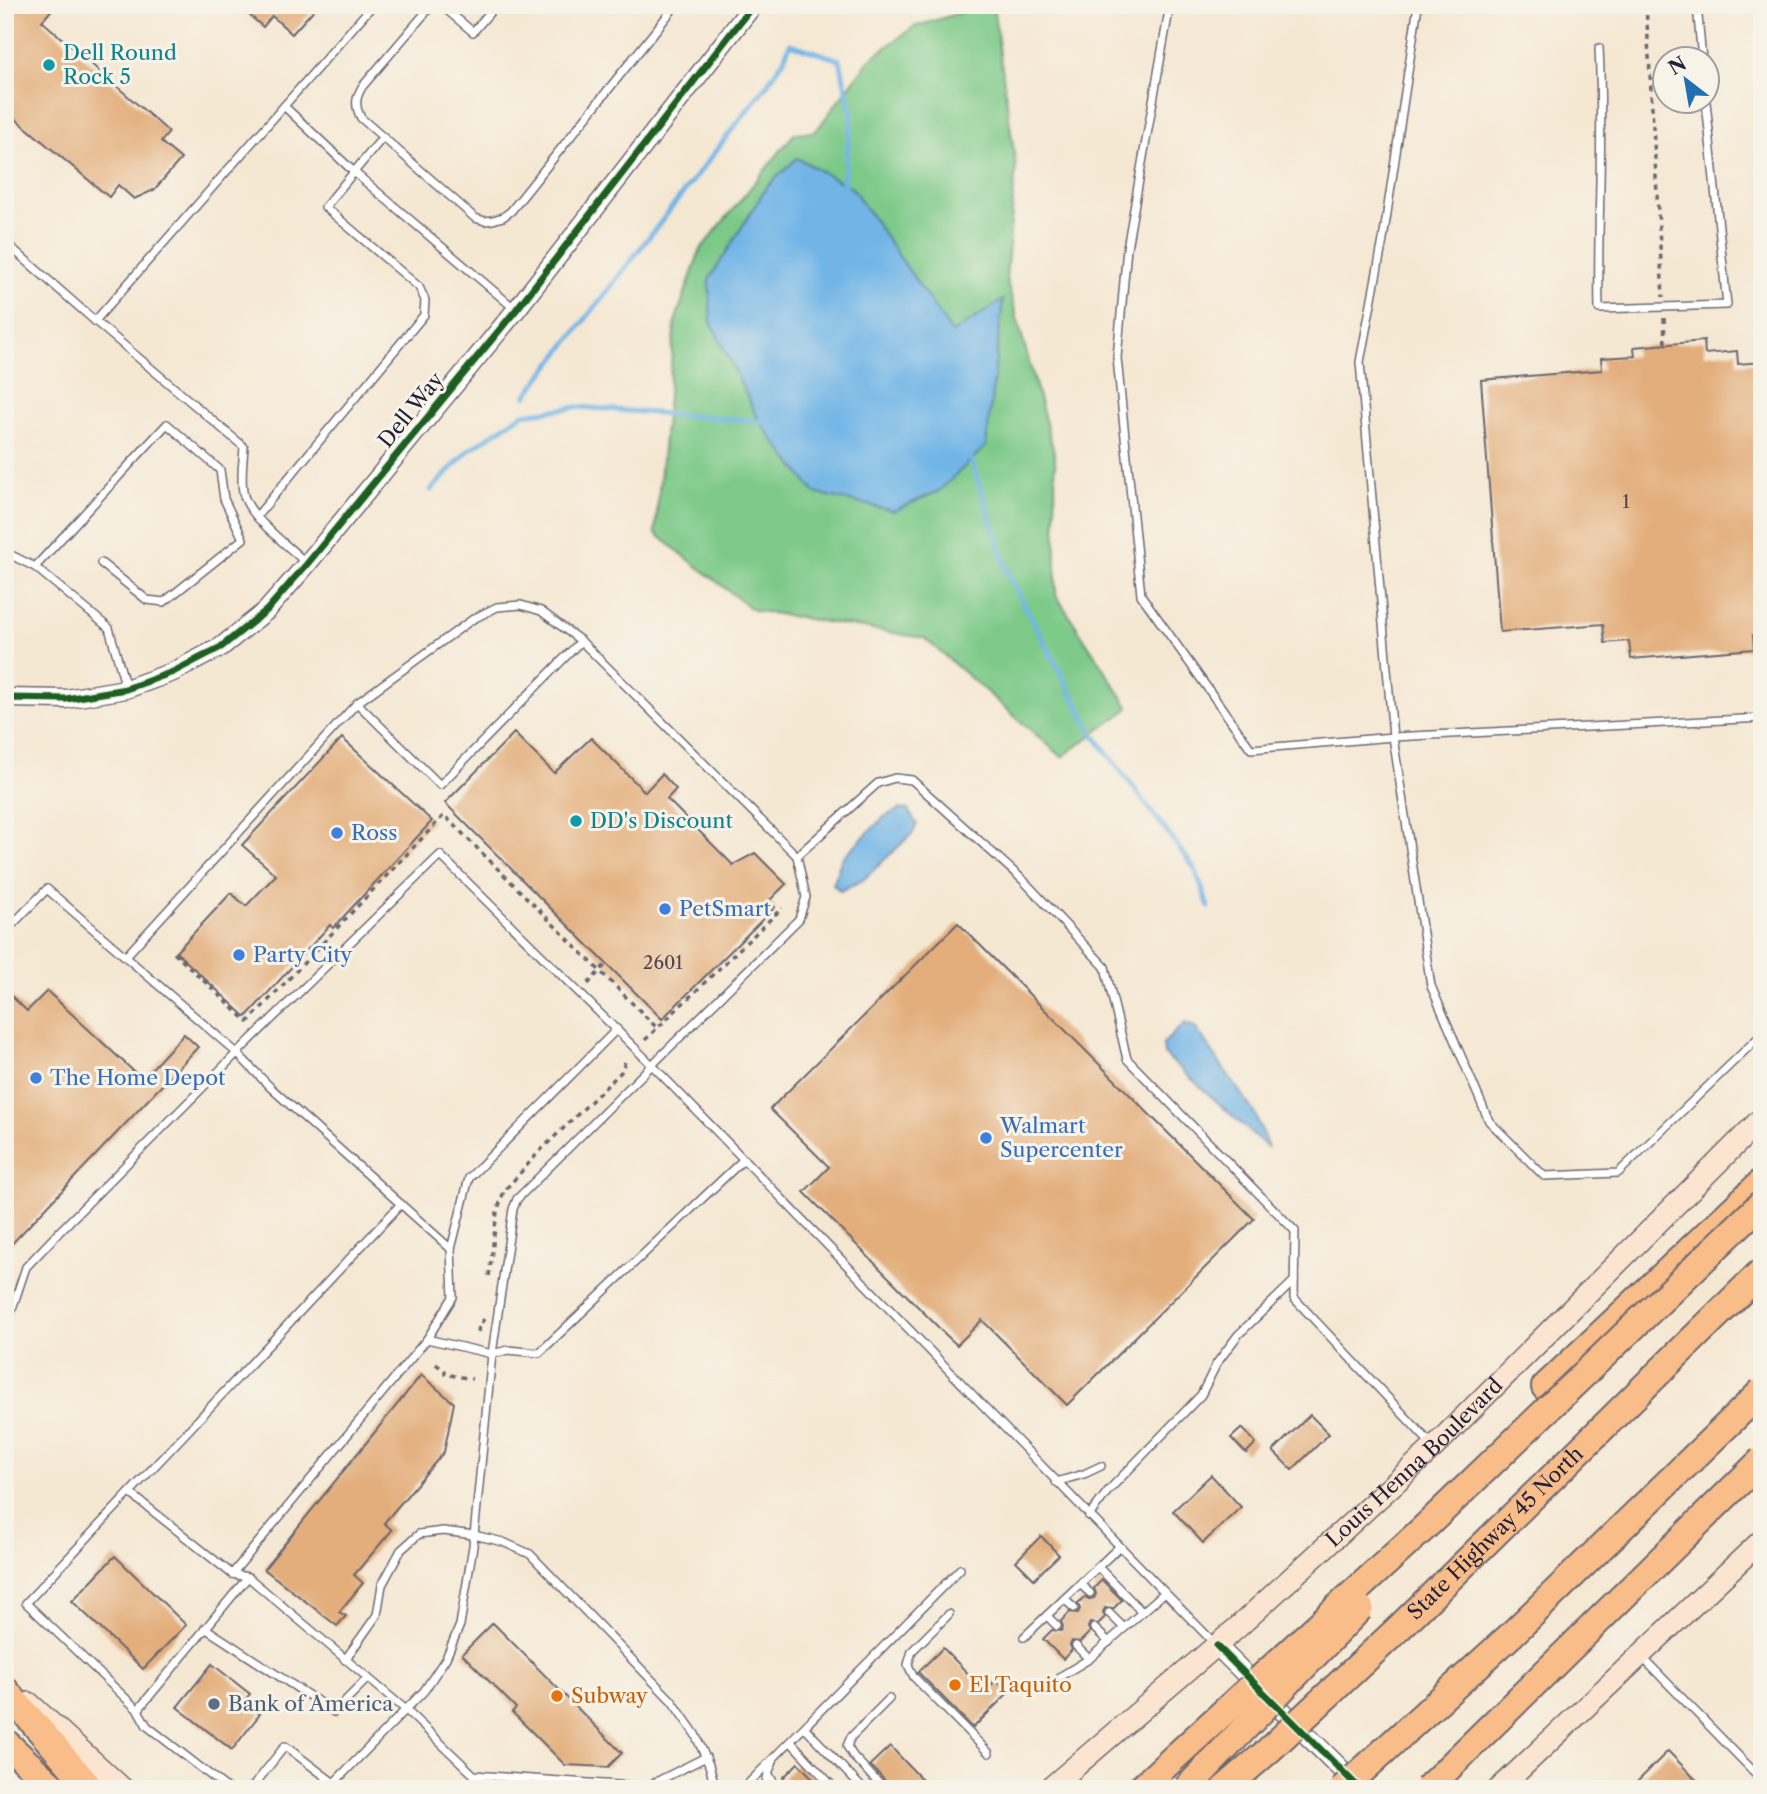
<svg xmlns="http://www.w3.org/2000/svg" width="1767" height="1794" viewBox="0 0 1767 1794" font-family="'Libre Caslon Text',serif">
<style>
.green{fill:#7bc988;stroke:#4e7662;stroke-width:2}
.water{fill:#71b5e7;stroke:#4a6c91;stroke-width:2}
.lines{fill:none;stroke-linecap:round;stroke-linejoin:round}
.stream{stroke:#71b5e7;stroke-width:5}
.building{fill:#e3ae7c}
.service-casing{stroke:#6c6770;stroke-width:10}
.tertiary-casing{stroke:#6c6770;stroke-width:21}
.secondary-casing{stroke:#6c6770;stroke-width:24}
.motorway-casing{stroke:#6c6770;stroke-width:30}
.path{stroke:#6c6770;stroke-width:3.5;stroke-dasharray:5 5;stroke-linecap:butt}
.service{stroke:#fff;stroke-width:7}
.tertiary{stroke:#fff;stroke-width:18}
.secondary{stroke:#fce5d0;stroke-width:21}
.motorway{stroke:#f8bd89;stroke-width:26}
.motorway-bridge-casing{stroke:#6c6770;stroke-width:30;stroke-linecap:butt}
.motorway-bridge{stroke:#f8bd89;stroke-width:26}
.cycleway-casing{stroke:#f7f3e8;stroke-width:11}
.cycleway{stroke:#1b5e20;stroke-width:7}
.culture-dot{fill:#0f9aa8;stroke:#f7f3e8;stroke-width:2.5}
.shop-dot{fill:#3f7fe0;stroke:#f7f3e8;stroke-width:2.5}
.food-dot{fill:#e8710a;stroke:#f7f3e8;stroke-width:2.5}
.service-dot{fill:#5c6f8a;stroke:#f7f3e8;stroke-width:2.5}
.labels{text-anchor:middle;stroke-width:6;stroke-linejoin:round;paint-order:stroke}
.number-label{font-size:18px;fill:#52454b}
.culture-label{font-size:21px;fill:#0d838f;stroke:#f7f3e8;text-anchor:start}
.street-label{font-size:21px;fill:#22223b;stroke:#f7f3e8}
.shop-label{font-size:21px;fill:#366cbe;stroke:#f7f3e8;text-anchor:start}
.food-label{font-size:21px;fill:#c56008;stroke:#f7f3e8;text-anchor:start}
.service-label{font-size:21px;fill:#4e5e75;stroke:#f7f3e8;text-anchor:start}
</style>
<rect width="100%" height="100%" fill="#f7f3e8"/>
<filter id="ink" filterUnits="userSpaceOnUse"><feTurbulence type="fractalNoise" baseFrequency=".0143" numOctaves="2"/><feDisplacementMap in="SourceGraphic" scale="14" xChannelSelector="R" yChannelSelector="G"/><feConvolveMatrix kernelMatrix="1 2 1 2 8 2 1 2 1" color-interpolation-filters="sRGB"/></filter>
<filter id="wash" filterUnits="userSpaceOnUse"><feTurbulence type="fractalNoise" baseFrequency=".00686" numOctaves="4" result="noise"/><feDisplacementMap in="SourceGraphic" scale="28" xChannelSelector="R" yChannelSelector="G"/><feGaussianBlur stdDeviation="1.57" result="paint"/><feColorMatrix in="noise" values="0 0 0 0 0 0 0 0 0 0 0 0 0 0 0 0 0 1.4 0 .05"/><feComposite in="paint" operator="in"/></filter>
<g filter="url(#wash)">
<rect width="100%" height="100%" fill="#f5e8d3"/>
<path class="green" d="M 985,5 L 993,5 L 1016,167 L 1006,278 L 1055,456 L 1056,595 L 1129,708 L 1062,757 L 924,638 L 753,610 L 655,533 L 675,322 L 700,250 L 795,133 L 815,132 L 870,59 L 914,27 Z"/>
<g class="water">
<path d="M 797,158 L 852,188 L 952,333 L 1003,300 L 986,446 L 939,491 L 894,511 L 815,493 L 759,421 L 711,322 L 709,280 L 766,188 Z"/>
<path d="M 900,809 L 908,810 L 917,824 L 913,833 L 863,880 L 840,891 L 833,884 L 842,858 L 884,817 Z"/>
<path d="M 1185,1023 L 1195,1027 L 1255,1114 L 1268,1148 L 1164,1054 L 1163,1044 Z"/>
</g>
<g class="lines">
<g class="stream">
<path d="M 526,396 L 766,86 L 783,61 L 790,44 L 840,60 L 852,117 L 843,183 L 845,187"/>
<path d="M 969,453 L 1009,576 L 1093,734 L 1195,869 L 1209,907"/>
<path d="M 431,490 L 469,450 L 523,414 L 577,407 L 759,421 L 766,418"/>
</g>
</g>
<g id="blocks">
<g class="building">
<path d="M 5,5 L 56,5 L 42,21 L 169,132 L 161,142 L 181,159 L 154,190 L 134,199 L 118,185 L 109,197 L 5,110 Z"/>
<path d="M 238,5 L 318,5 L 292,34 L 272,16 L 263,27 Z"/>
<path d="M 1704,341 L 1705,354 L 1737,351 L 1738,364 L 1762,362 L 1762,635 L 1753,635 L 1754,649 L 1631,659 L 1629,641 L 1605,643 L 1603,624 L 1500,632 L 1481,380 L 1602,370 L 1601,358 L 1635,356 L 1634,347 Z"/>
<path d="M 514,733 L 554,773 L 591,738 L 645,792 L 662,774 L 676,789 L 667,799 L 733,865 L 755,853 L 786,884 L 769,901 L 775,907 L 662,1019 L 445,803 Z"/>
<path d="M 342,738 L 432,821 L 333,928 L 330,925 L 246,1017 L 176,952 L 231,893 L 246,906 L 276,875 L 242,845 Z"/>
<path d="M 958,923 L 1254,1219 L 1067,1405 L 982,1320 L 957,1345 L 946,1335 L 804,1192 L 829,1167 L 770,1109 Z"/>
<path d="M 5,990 L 27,1011 L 47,991 L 142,1079 L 184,1034 L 198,1047 L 5,1251 Z"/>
<path d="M 421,1375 L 454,1403 L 444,1452 L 384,1523 L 392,1530 L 354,1575 L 363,1583 L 339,1612 L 346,1616 L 337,1626 L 264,1569 Z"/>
<path d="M 1310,1415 L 1329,1434 L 1292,1470 L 1273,1451 Z"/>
<path d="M 1242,1428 L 1256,1443 L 1246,1453 L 1231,1438 Z"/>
<path d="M 1211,1475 L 1241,1507 L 1203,1543 L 1173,1511 Z"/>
<path d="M 1041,1536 L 1059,1555 L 1034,1579 L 1016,1561 Z"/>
<path d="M 115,1556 L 186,1625 L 143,1669 L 72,1601 Z"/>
<path d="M 1102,1580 L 1122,1600 L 1113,1609 L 1105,1608 L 1103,1612 L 1105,1617 L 1098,1624 L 1090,1623 L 1088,1627 L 1090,1632 L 1080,1642 L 1072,1641 L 1070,1645 L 1072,1650 L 1063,1659 L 1043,1639 L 1052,1630 L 1061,1631 L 1063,1627 L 1061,1621 L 1070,1612 L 1078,1613 L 1080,1609 L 1078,1604 L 1085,1597 L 1089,1599 L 1094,1598 L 1096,1594 L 1094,1588 Z"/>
<path d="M 493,1623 L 622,1753 L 608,1767 L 565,1765 L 512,1712 L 516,1708 L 462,1654 Z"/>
<path d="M 943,1648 L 985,1691 L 996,1680 L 1008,1693 L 973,1728 L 918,1672 Z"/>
<path d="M 212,1664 L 250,1694 L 244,1701 L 260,1714 L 232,1750 L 177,1707 Z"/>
<path d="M 890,1746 L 931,1789 L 892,1789 L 889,1785 L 870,1765 Z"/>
<path d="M 1668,1751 L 1705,1789 L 1630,1789 Z"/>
<path d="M 798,1763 L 823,1789 L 794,1789 L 783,1778 Z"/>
</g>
</g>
</g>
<g filter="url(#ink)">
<use href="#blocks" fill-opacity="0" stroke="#6c6770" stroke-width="2"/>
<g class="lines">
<defs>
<g id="service">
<path d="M 373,5 L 284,106 L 354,172 L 515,309"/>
<path d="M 432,5 L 362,87 C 355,99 355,106 361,118 L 475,218 L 485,221 L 493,220 L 503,217 L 511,211 L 676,5"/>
<path d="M 441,5 L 473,32 L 496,5"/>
<path d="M 1170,5 L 1127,248 L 1117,358 L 1141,595 L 1251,749 L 1393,737 L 1762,718"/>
<path d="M 1418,5 L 1383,240 L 1360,362 L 1393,737 L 1431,986 L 1489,1121 L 1544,1176 L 1618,1173 L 1762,1034"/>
<path d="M 1697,5 L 1702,60"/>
<path d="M 1599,48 C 1604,135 1597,222 1599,309 L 1727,305 L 1706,102"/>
<path d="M 5,242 L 95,321 L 244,447 C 243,462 240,481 244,496 C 251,519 290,547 307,564"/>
<path d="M 95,321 L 284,106"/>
<path d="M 257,516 L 424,315 L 425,300 L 419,287 L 325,207 L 383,137"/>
<path d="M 5,552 L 35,567"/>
<path d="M 101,563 L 147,600 L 164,602 L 243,539 L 224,499 L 220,470 L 167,424 L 35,567 L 109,628 L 126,688"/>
<path d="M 357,703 L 440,785 L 581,641"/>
<path d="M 5,932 L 47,889 L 237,1053 L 271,1088 L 451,1249"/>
<path d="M 126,956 L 357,703 L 473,619 L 497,607 L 521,605 L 541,611 L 581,641 L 797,856"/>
<path d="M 5,1320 L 10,1315 L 26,1267 L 61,1230 L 237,1053 L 440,855 L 651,1064 L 1216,1645"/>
<path d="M 427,1339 L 453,1297 L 451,1249 L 469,1178 L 617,1029"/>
<path d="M 1056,1482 L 1084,1474 L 1101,1466"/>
<path d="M 130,1493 L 232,1574 L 248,1577 L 406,1710 L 474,1775 L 646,1787 L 706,1757"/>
<path d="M 1089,1516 L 1108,1491 L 1201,1395 L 1217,1363 L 1238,1335 L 1294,1281"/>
<path d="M 1098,1567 L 1142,1612"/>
<path d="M 232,1574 L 427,1339 L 492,1354 L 508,1350 L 539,1353 L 744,1159"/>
<path d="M 248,1577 L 138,1710 L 26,1603 L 401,1204"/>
<path d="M 1080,1584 L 1090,1593"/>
<path d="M 1064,1599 L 1074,1608"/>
<path d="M 1109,1613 L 1124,1628"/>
<path d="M 949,1614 L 912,1651 L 908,1665 L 914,1677 L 989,1753"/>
<path d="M 1047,1616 L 1057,1626"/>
<path d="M 205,1628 L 334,1712 L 368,1678"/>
<path d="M 1094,1628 L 1109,1642"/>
<path d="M 1024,1637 L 1119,1547"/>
<path d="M 1076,1646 L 1089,1659"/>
<path d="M 1643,1658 L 1762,1780"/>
<path d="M 345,1660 L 377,1615 L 382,1585 L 401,1550 L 419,1534 L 443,1531 L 474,1535 L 503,1542 L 530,1554 L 672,1701 L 695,1734 L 709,1765 L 716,1789"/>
<path d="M 1061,1676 L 1089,1659 L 1164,1593"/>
<path d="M 138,1710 L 147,1726 L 228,1789"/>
<path d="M 805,1728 L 863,1789"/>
<path d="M 791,1742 L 835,1789"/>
<path d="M 773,1762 L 768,1773 L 777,1789"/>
<path d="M 251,1789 L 285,1746 L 334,1783"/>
<path d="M 328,1789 L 424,1691 L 446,1658 L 460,1625 L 473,1546 L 492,1354 L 513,1209 L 517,1199 L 799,919 L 806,897 L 797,856 L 878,783 L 895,778 L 912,780 L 1024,881 L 1105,967 L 1127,1059 L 1295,1231 L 1294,1298 L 1433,1446"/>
<path d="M 743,1789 L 960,1569"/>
<path d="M 765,1789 L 768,1774"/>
<path d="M 884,1789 L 853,1756 L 847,1746 L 851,1737 L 889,1699"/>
</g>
<g id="tertiary">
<path d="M 5,698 L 66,699 L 126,689 L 173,672 L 221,647 L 267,610 L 307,564 L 516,310 L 753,5"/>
<path d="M 1217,1646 L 1358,1786"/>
</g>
<g id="secondary">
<path d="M 29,1703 L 123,1789"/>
<path id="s1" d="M 1049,1789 L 1238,1627 L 1434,1447 L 1762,1118"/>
<path d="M 1499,1789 L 1762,1540"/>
</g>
<g id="motorway">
<path d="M 1545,1387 L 1762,1182"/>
<path d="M 5,1690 L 91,1789"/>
<path d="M 5,1742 L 55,1789"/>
</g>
</defs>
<use href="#service" class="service-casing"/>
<use href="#tertiary" class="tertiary-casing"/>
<use href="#secondary" class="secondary-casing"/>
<use href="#motorway" class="motorway-casing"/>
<g class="path">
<path d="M 1646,5 L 1663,297"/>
<path d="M 1664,318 L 1665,344"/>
<path d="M 174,953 L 248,1022 L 444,815 L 658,1029"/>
<path d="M 588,984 L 607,963"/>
<path d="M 645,1040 L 782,908"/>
<path d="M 489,1276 L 497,1212 L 504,1191 L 539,1152 L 621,1072 L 625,1062"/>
<path d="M 478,1332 L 479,1326 L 484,1319"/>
<path d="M 436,1364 L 445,1371 L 445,1374 L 472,1379"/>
</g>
<use href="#service" class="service"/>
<use href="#tertiary" class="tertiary"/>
<use href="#secondary" class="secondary"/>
<use href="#motorway" class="motorway"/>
<defs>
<g id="motorway-bridge">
<path d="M 1140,1789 L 1424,1528 L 1762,1203"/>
<path d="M 1186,1789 L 1360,1608"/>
<path id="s2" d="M 1224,1789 L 1269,1750 L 1399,1628 L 1762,1271"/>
<path d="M 1342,1789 L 1511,1635 L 1762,1391"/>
<path d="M 1427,1789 L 1762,1460"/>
</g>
</defs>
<use href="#motorway-bridge" class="motorway-bridge-casing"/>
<use href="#motorway-bridge" class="motorway-bridge"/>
<defs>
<g id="cycleway">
<path d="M 5,698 L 66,699 L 126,689 L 173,672 L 221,647 L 267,610 L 307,564 L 516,310 L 753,5"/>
<path d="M 1217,1646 L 1360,1789"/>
</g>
</defs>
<use href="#cycleway" class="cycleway-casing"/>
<use href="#cycleway" class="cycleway"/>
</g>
</g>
<g class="culture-dot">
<circle cx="49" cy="65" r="7"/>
<circle cx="576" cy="821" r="7"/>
</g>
<g class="shop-dot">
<circle cx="337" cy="833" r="7"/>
<circle cx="665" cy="909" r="7"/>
<circle cx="239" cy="955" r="7"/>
<circle cx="36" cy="1078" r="7"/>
<circle cx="986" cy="1138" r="7"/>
</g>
<g class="food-dot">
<circle cx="955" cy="1685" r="7"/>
<circle cx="557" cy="1696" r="7"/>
</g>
<circle class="service-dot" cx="214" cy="1704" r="7"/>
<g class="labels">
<g class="number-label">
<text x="1626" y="508">1</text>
<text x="663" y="969">2601</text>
</g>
<g class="culture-label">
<text x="63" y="60">Dell Round<tspan x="63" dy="24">Rock 5</tspan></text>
<text x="590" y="828">DD's Discount</text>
</g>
<g class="street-label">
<text transform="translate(411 410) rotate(-51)" y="7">Dell Way</text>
<text dy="7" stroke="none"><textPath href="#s1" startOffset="490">Louis Henna Boulevard</textPath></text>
<text dy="7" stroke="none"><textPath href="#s2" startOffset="373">State Highway 45 North</textPath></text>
</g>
<g class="shop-label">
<text x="351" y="840">Ross</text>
<text x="679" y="916">PetSmart</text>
<text x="253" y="962">Party City</text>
<text x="50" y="1085">The Home Depot</text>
<text x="1000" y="1133">Walmart<tspan x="1000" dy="24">Supercenter</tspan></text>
</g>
<g class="food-label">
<text x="969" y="1692">El Taquito</text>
<text x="571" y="1703">Subway</text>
</g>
<g class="service-label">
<text x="228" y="1711">Bank of America</text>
</g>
</g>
<rect width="1767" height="1794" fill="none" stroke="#f7f3e8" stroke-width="28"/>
<g transform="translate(1686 80) rotate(329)"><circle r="33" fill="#f7f3e8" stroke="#a29fa3" stroke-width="2"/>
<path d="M0-5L12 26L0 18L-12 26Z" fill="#1f6fb2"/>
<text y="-10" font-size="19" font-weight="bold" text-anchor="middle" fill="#22223b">N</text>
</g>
</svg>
